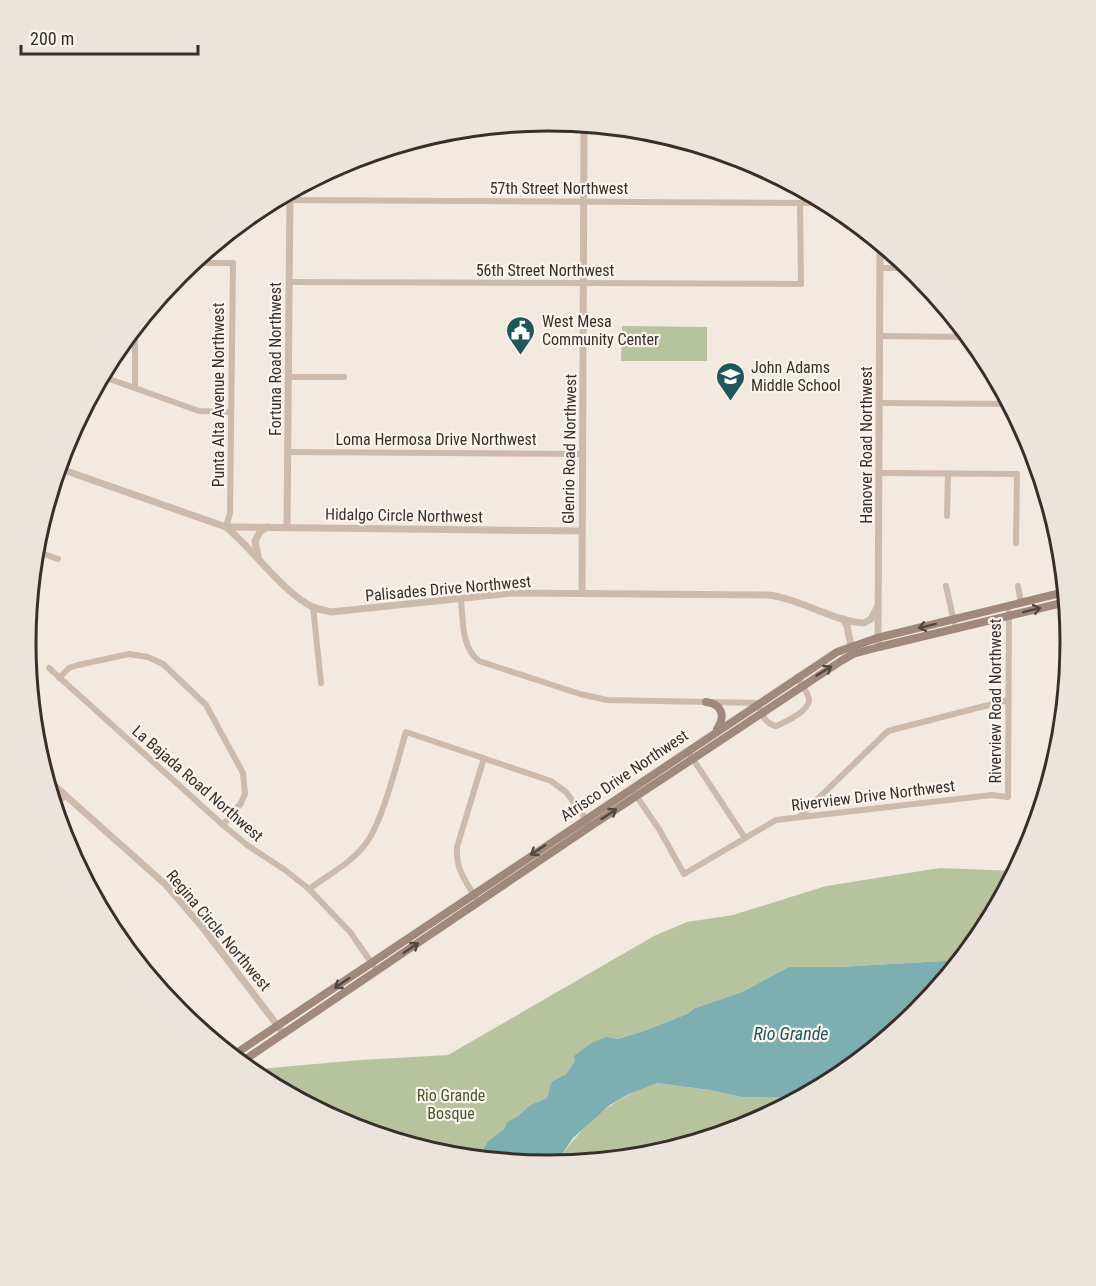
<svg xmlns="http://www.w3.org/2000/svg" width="1096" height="1286" viewBox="0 0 1096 1286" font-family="'Roboto Condensed',sans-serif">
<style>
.green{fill:#b6c39e}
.water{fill:#7daeb1}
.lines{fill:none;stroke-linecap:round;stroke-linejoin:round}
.minor{stroke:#ccbaaa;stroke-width:6}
.tertiary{stroke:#ccbaaa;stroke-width:7}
.secondary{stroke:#a0897b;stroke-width:8}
.oneway{stroke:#53463e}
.labels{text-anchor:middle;stroke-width:4.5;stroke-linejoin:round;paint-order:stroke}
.street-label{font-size:16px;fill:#392f2a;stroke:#faf4ec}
.poi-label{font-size:16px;fill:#392f2a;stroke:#faf4ec;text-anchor:start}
.park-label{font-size:16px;fill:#48582d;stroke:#faf4ec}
.water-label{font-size:18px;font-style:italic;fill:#1f575c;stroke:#faf4ec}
.rim{fill:none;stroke:#392f2a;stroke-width:3}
</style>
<rect width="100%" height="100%" fill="#f3eadf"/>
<g class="green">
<path d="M 622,326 L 707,327 L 707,361 L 621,361 Z"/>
<path d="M 940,868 L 1016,871 L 982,934 L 961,960 L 838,967 L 789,967 L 742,992 L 695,1008 L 687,1014 L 644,1031 L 618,1039 L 607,1037 L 575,1061 L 566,1074 L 551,1082 L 547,1098 L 530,1105 L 518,1116 L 507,1122 L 504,1129 L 488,1141 L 482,1151 L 473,1156 L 473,1158 L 446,1155 L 348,1126 L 257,1077 L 249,1070 L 360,1060 L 448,1055 L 654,936 L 687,922 L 733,915 L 826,886 Z"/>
<path d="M 657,1083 L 709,1090 L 742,1097 L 801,1097 L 748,1126 L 650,1156 L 555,1165 C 582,1125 611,1098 657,1083 Z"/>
</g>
<path class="water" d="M 961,960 L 917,1013 L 838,1078 L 801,1097 L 742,1097 L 709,1090 L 657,1083 L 627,1095 L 610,1105 L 573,1138 L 555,1165 L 473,1158 L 473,1156 L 482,1151 L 488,1141 L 504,1129 L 507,1122 L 518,1116 L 530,1105 L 547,1098 L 551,1082 L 566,1074 L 575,1061 L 574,1056 L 593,1042 L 607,1037 L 618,1039 L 644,1031 L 687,1014 L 695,1008 L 742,992 L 789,967 L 838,967 Z"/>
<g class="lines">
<g class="minor">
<path d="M 290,200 L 827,203"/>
<path d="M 192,263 L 233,263 L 230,513 L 226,527"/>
<path d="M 880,268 L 911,268"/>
<path d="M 289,282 L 801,284 L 800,203"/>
<path d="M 880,336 L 969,337"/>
<path d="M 101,376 L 199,411 L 231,412"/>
<path d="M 289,377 L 344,377"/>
<path d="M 135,388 L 135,326"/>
<path d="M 880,403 L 1010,404"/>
<path d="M 288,452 L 583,454"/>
<path d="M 880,473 L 1017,474 L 1016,543"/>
<path d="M 947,516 L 948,474"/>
<path d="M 35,551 L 58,559"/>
<path d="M 946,586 L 954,622"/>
<path d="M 1018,586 L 1021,603"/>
<path d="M 461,599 C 463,620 461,647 479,661 L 580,694 L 607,700 L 758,703 C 761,713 765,724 776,726 C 785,722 810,711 809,699 C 808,692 800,683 797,677"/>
<path d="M 313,607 L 321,683"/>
<path d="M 26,647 L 28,651"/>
<path d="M 49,668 L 223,825 L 247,845 L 285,870 L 309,889 L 350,932 L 373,965"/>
<path d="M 59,678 L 69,668 L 78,665 L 129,654 L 148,657 L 163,664 L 206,705 L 243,773 L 245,794 L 241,803 L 223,825"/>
<path d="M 691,756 L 745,838"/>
<path d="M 635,794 L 659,829 L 684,874 L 776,820 L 992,795 L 1008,797 L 1009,612"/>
<path d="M 54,805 L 65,796"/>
<path d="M 800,816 L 888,731 L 1008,700"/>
<path d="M 309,889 C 328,875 353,862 367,842 C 384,818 397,761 406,732 L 551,781 L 566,792 L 588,822"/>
<path d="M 475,897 C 464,878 456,870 457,847 L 484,758"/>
</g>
<g class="tertiary">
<path d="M 58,468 L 226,527 C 252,548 284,594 313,607 C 319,610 325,610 331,612 L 513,593 L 768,595 C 802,599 831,621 864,623 L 871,619 L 877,608"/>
<path d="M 226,527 L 582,531"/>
<path d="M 287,527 L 290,191"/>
<path d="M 258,556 L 255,541 L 260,532 L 267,527"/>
<path d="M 582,593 L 584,124"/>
<path d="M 843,619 L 847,626 L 852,651"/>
<path d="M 878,642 L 880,242"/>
<path d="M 46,778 L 166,885 L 203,928 L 284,1034"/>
</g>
<g class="secondary">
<path d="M 706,702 C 722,704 726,716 717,729"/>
<path d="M 232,1056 L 837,652 L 877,638 L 1065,592"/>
<path d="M 240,1063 L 591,826 L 841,661 L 853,654 L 879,647 L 1066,602"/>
</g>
</g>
<defs><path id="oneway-shaft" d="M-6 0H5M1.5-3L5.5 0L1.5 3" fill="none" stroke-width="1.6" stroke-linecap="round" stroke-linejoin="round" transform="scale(1.5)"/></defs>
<g class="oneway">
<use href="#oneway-shaft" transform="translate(1032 610) rotate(-14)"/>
<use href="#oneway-shaft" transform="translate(927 626) rotate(166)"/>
<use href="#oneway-shaft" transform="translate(824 671) rotate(-32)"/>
<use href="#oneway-shaft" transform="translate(609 814) rotate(-33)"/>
<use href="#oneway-shaft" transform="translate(538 850) rotate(146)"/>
<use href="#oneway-shaft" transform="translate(411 948) rotate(-34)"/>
<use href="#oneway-shaft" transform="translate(342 983) rotate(146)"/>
</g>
<defs>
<symbol id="civic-pin" viewBox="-11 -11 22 30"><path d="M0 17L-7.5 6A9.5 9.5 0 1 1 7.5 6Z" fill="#1f575c" stroke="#faf4ec"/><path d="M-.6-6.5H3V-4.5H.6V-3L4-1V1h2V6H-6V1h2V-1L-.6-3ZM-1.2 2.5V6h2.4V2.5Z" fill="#fff"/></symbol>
<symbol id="school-pin" viewBox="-11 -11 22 30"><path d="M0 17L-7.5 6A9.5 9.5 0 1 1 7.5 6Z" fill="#1f575c" stroke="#faf4ec"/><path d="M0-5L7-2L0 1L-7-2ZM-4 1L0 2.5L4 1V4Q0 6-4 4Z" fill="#fff"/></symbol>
</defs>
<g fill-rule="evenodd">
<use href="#civic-pin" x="504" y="314" width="33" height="45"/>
<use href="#school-pin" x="714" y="360" width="33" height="45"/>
</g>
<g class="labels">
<g class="street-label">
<text x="559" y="194">57th Street Northwest</text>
<text x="545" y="276">56th Street Northwest</text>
<text transform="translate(275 359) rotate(-90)" y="6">Fortuna Road Northwest</text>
<text transform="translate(218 395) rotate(-90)" y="6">Punta Alta Avenue Northwest</text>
<text x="436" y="445">Loma Hermosa Drive Northwest</text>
<text transform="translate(866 445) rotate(-90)" y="6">Hanover Road Northwest</text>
<text transform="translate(569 449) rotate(-89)" y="6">Glenrio Road Northwest</text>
<text transform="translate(404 515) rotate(1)" y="6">Hidalgo Circle Northwest</text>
<text transform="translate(448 588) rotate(-5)" y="6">Palisades Drive Northwest</text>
<text transform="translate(995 701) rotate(-90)" y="6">Riverview Road Northwest</text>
<text transform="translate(624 775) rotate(-34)" y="6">Atrisco Drive Northwest</text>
<text transform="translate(198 783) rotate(41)" y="6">La Bajada Road Northwest</text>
<text transform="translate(873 795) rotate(-7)" y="6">Riverview Drive Northwest</text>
<text transform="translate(219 930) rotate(50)" y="6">Regina Circle Northwest</text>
</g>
<g class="poi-label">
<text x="542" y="327">West Mesa<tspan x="542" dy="18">Community Center</tspan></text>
<text x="751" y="373">John Adams<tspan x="751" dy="18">Middle School</tspan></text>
</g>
<g class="park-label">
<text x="451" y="1101">Rio Grande<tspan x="451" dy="18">Bosque</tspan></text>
</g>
<g class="water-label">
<text x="791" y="1040">Rio Grande</text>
</g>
</g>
<path d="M0 0H1096V1286H0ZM36 643a512 512 0 1 1 1024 0a512 512 0 1 1-1024 0Z" fill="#ebe4dc" fill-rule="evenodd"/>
<path class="rim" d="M36 643a512 512 0 1 1 1024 0a512 512 0 1 1-1024 0Z"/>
<path d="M21 45v9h177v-9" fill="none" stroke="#392f2a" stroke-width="3"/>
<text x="30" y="45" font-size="18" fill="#392f2a" stroke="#faf4ec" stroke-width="4.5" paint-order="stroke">200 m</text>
</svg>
